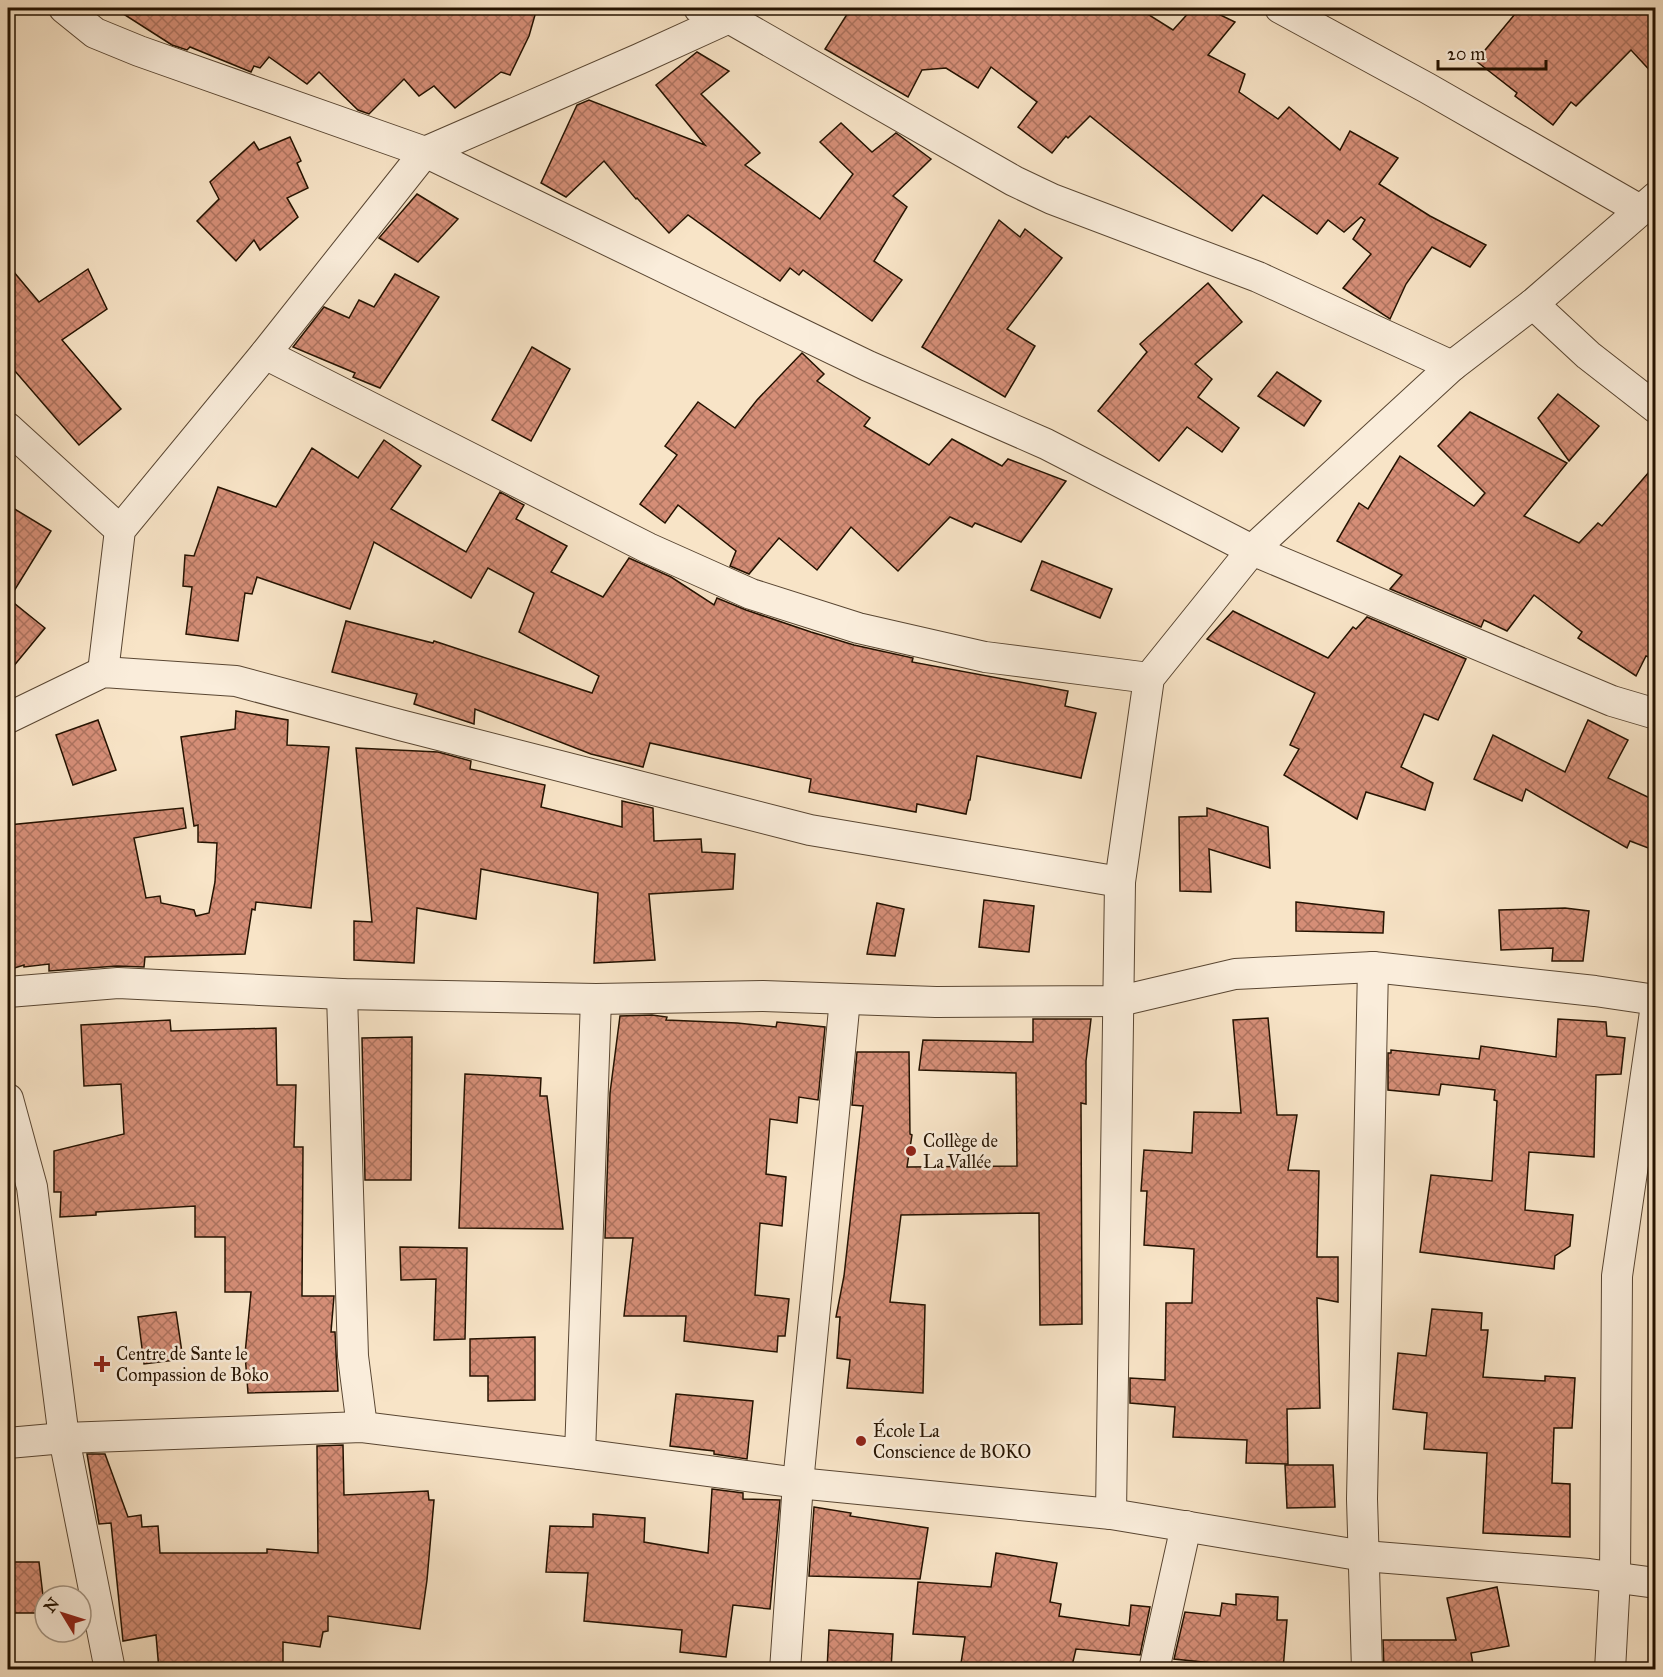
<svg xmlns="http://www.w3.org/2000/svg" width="1663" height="1677" viewBox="0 0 1663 1677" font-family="'IM FELL Great Primer',serif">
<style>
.building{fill:url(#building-cross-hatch);stroke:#241200;stroke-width:1.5}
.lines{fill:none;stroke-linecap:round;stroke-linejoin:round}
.street-casing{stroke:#594632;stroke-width:32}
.street{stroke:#faeddb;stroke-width:30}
.poi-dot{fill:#8f2418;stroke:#faeddb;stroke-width:2}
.labels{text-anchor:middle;stroke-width:5;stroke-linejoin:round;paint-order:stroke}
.poi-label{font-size:18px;fill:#241200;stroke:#faeddb;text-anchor:start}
</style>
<defs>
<pattern id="building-cross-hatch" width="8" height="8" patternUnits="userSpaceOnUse" patternTransform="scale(1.5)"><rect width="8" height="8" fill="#d58e77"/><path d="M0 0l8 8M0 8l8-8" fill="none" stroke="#ad735f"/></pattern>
</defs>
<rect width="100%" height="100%" fill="#f8e4c7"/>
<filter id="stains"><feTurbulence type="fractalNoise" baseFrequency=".00333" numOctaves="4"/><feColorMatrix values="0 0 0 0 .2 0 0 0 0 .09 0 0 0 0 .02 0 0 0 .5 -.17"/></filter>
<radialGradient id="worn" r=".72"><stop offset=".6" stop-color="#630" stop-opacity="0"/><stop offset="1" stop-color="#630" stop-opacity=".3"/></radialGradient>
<g class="building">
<path d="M 114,8 L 537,8 L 529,36 L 510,75 L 501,72 L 455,108 L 434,86 L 419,96 L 404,79 L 369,114 L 358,110 L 319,72 L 307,84 L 269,57 L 260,68 L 254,66 L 251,72 L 190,47 L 187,50 L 172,45 Z"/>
<path d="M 851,8 L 1138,8 L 1173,30 L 1193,8 L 1206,8 L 1235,22 L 1208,55 L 1245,74 L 1239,92 L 1278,119 L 1289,107 L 1340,150 L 1350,131 L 1398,158 L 1379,184 L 1430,216 L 1486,245 L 1470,267 L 1432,247 L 1406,284 L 1390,319 L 1343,288 L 1371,254 L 1353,239 L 1365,220 L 1361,217 L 1344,232 L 1328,220 L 1317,234 L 1263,195 L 1232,231 L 1090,116 L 1068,138 L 1066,136 L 1052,153 L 1018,127 L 1037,102 L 991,67 L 978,88 L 946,68 L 922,70 L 908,97 L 825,49 Z"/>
<path d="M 1520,8 L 1656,8 L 1656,77 L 1631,50 L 1576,106 L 1571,102 L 1553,125 L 1515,96 L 1517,93 L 1476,61 Z"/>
<path d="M 697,52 L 729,71 L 701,94 L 760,153 L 745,165 L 820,219 L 853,174 L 820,142 L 841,123 L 872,152 L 896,133 L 931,159 L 893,196 L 907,207 L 874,261 L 902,280 L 872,321 L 803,270 L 799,275 L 790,268 L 780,281 L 688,215 L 669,233 L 637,198 L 636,199 L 604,161 L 566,197 L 541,183 L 577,105 L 589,100 L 705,145 L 656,85 Z"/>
<path d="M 290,137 L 301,161 L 297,163 L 308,188 L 287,198 L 298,217 L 260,250 L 254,240 L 236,261 L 197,221 L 219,199 L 210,182 L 254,142 L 259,150 Z"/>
<path d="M 417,194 L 458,219 L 418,262 L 379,238 Z"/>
<path d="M 999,220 L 1020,237 L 1025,229 L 1062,258 L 1007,329 L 1035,346 L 1005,397 L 922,347 Z"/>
<path d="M 8,265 L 39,302 L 88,269 L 107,309 L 62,340 L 121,409 L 79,445 L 8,363 Z"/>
<path d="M 395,274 L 439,297 L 380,388 L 353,377 L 355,373 L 293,347 L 324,307 L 349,318 L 359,300 L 374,307 Z"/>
<path d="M 1208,283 L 1242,322 L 1195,364 L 1212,379 L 1198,397 L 1239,428 L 1222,452 L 1187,427 L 1159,461 L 1098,411 L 1147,352 L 1140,344 Z"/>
<path d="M 532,347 L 570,369 L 531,441 L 492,420 Z"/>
<path d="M 802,353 L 824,374 L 817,381 L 870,418 L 864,426 L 929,465 L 952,439 L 1002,466 L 1008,459 L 1066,481 L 1021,542 L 975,523 L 972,527 L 950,517 L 898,571 L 851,527 L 817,570 L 779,538 L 749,574 L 730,566 L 736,551 L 678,505 L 665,523 L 640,504 L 677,455 L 665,446 L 698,402 L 735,428 L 757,400 Z"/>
<path d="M 1277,372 L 1321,401 L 1304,426 L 1258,396 Z"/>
<path d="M 1558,394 L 1599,426 L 1569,461 L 1538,418 Z"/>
<path d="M 1470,412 L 1567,463 L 1524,516 L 1579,543 L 1598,523 L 1602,526 L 1656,464 L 1656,660 L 1646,656 L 1636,676 L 1578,638 L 1582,632 L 1534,595 L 1507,631 L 1484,620 L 1481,627 L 1390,589 L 1402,575 L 1337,541 L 1359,503 L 1368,509 L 1400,456 L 1474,506 L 1485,493 L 1438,446 Z"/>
<path d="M 384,440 L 421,466 L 391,509 L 466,552 L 500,492 L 524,505 L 516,519 L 567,546 L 551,572 L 603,597 L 629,558 L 671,577 L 714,605 L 717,598 L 746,610 L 811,632 L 854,645 L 913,658 L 912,662 L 1068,691 L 1065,706 L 1096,713 L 1081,778 L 977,756 L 970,800 L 969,800 L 966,814 L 917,804 L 916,812 L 809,792 L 811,779 L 650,743 L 643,767 L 591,754 L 475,709 L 474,724 L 414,704 L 417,694 L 332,672 L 346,621 L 433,643 L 434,641 L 592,693 L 599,676 L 519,632 L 534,593 L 488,568 L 471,598 L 374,542 L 350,609 L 257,577 L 252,594 L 245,593 L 238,641 L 186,634 L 192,587 L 183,586 L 185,555 L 194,556 L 218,487 L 276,507 L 312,448 L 358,478 Z"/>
<path d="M 8,505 L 51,531 L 9,599 L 45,628 L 8,673 Z"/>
<path d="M 1042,561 L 1112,589 L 1100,618 L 1031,590 Z"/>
<path d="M 1233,611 L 1328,658 L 1353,627 L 1356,629 L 1367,617 L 1466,659 L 1438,720 L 1424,714 L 1401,767 L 1433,783 L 1425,810 L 1366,792 L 1357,819 L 1284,775 L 1299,749 L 1290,745 L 1315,693 L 1207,639 Z"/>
<path d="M 236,711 L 288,720 L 287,745 L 329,747 L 311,908 L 256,902 L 255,910 L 252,909 L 245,954 L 145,957 L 144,967 L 117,966 L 49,971 L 49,964 L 24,967 L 24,965 L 8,970 L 8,825 L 183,808 L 186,828 L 134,838 L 146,898 L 160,896 L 161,903 L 194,910 L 196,916 L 209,913 L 215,882 L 217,843 L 198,842 L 198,825 L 194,826 L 181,737 L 235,729 Z"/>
<path d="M 98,720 L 116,770 L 73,785 L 56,735 Z"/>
<path d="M 1588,720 L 1628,740 L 1608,778 L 1656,801 L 1656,851 L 1630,841 L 1627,848 L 1526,789 L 1522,801 L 1474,779 L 1493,735 L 1565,772 Z"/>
<path d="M 356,748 L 438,752 L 471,761 L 470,769 L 545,785 L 541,807 L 622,827 L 622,801 L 653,808 L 654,841 L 701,839 L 702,852 L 735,854 L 733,889 L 649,894 L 655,960 L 594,963 L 598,893 L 481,869 L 476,919 L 417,908 L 414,963 L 354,960 L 354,921 L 372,922 Z"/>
<path d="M 1207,808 L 1268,827 L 1270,868 L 1209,849 L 1211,892 L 1180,891 L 1179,817 L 1207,816 Z"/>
<path d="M 984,900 L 1034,906 L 1029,952 L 979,947 Z"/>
<path d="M 1296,902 L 1384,912 L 1383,933 L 1296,931 Z"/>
<path d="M 877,903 L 904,909 L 895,956 L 867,954 Z"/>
<path d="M 1565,908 L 1589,911 L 1583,961 L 1552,961 L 1553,948 L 1501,950 L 1499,910 Z"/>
<path d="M 652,1015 L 667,1017 L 666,1020 L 737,1023 L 776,1027 L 777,1022 L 825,1027 L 818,1100 L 799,1097 L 797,1123 L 770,1119 L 766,1174 L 786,1177 L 782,1226 L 760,1223 L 755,1295 L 789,1299 L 785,1336 L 778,1336 L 777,1352 L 684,1341 L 686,1316 L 624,1316 L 633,1238 L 605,1238 L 610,1093 L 620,1016 Z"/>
<path d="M 1268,1018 L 1277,1115 L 1297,1115 L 1288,1170 L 1319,1171 L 1317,1257 L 1338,1257 L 1338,1302 L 1317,1298 L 1320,1408 L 1287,1409 L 1288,1464 L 1246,1463 L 1247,1440 L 1173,1437 L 1175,1407 L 1130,1403 L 1130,1378 L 1165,1380 L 1166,1303 L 1192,1303 L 1194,1249 L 1144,1245 L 1147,1191 L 1141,1191 L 1144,1150 L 1192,1153 L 1194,1112 L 1241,1113 L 1233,1020 Z"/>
<path d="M 1033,1019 L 1091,1019 L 1086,1061 L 1086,1104 L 1081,1103 L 1082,1324 L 1040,1325 L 1039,1213 L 901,1215 L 890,1302 L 925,1305 L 923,1393 L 847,1388 L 850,1360 L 837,1358 L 840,1317 L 836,1317 L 844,1276 L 863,1106 L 852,1105 L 857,1052 L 909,1052 L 910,1134 L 912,1135 L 907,1167 L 1017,1166 L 1016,1073 L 919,1070 L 923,1040 L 1033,1042 Z"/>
<path d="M 1558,1019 L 1606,1022 L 1607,1036 L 1625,1038 L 1621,1074 L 1596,1075 L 1594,1157 L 1529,1152 L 1525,1210 L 1573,1215 L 1570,1246 L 1555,1256 L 1554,1269 L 1420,1252 L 1431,1175 L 1492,1181 L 1497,1101 L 1494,1100 L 1495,1090 L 1441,1084 L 1439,1095 L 1388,1090 L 1388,1053 L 1391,1053 L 1391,1050 L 1479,1059 L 1481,1046 L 1556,1057 Z"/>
<path d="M 170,1020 L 171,1031 L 276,1028 L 277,1085 L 296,1085 L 294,1147 L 303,1147 L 302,1296 L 334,1296 L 331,1332 L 335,1332 L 338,1391 L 248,1393 L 245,1354 L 251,1292 L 225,1292 L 225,1237 L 195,1237 L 195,1206 L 96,1212 L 96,1215 L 60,1217 L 61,1192 L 54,1192 L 54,1151 L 124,1134 L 121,1084 L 84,1086 L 81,1025 Z"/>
<path d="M 412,1037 L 411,1180 L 365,1180 L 362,1038 Z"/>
<path d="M 465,1074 L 541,1078 L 540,1096 L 547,1096 L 563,1229 L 459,1228 Z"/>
<path d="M 400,1247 L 467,1248 L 465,1339 L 434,1340 L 436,1279 L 401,1280 Z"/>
<path d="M 1432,1309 L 1482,1313 L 1481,1330 L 1488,1330 L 1483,1377 L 1545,1381 L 1545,1376 L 1575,1378 L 1572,1428 L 1554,1428 L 1552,1483 L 1570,1484 L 1570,1537 L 1483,1533 L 1487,1453 L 1424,1449 L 1427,1413 L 1393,1409 L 1398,1353 L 1426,1356 Z"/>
<path d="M 176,1312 L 183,1359 L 144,1364 L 138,1317 Z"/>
<path d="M 535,1337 L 535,1400 L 488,1401 L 488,1376 L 470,1376 L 470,1339 Z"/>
<path d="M 676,1394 L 753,1401 L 747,1459 L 714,1454 L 714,1451 L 670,1446 Z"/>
<path d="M 343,1445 L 344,1495 L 428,1491 L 429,1500 L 434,1500 L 427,1580 L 420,1629 L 328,1616 L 328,1631 L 323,1632 L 320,1647 L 283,1642 L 283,1670 L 159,1670 L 156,1635 L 123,1641 L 111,1523 L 99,1524 L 87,1454 L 105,1454 L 128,1517 L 141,1515 L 142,1527 L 158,1526 L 160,1553 L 267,1553 L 267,1549 L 318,1553 L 317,1446 Z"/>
<path d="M 1285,1465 L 1333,1465 L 1335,1507 L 1287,1508 Z"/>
<path d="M 712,1489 L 743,1493 L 743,1499 L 780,1500 L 770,1609 L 733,1605 L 726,1657 L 680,1652 L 682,1630 L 584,1621 L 588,1573 L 546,1572 L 550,1526 L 593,1527 L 593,1514 L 645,1518 L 644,1542 L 708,1553 Z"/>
<path d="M 814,1507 L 851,1513 L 850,1516 L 928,1528 L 920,1579 L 809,1576 Z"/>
<path d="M 996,1553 L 1057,1563 L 1050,1602 L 1061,1604 L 1059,1616 L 1129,1626 L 1131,1605 L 1150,1607 L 1140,1655 L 1076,1649 L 1071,1670 L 960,1670 L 965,1637 L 913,1634 L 918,1582 L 991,1587 Z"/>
<path d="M 8,1562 L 39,1562 L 45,1613 L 8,1613 Z"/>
<path d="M 1497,1587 L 1509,1646 L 1471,1653 L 1474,1670 L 1384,1670 L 1383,1640 L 1456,1640 L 1447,1598 Z"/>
<path d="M 1236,1594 L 1278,1597 L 1277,1620 L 1287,1620 L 1283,1670 L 1210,1670 L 1212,1663 L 1174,1659 L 1185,1612 L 1220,1616 L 1222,1603 L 1236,1605 Z"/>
<path d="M 829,1630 L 893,1634 L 891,1670 L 827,1670 Z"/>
</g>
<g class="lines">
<defs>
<g id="street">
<path d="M 64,8 L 95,33 L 139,51 L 425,152 L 868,366 L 1046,444 L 1252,550 L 1612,701 L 1656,714"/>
<path d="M 699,8 L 729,18 L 1014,181 L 1052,199 L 1258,277 L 1452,366"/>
<path d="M 1280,8 L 1427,88 L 1640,210"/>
<path d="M 1533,304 L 1588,355 L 1656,408"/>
<path d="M 265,354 L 648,548 L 751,594 L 858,628 L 985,657 L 1149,678"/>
<path d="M 8,428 L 120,530"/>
<path d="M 103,672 L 120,530 L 265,354 L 425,152 L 639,59 L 729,18 L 738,8"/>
<path d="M 8,718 L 103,672 L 236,681 L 400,725 L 810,830 L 1120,882"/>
<path d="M 8,992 L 118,983 L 342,994 L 596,999 L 763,996 L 936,1002 L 1120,1001 L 1235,974 L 1373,967 L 1595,991 L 1656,1000"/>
<path d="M 342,994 L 353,1356 L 362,1427"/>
<path d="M 8,1099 L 32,1187 L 64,1438 L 110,1670"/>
<path d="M 8,1443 L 64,1438 L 362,1427 L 580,1454 L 798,1483 L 1111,1514 L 1364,1556 L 1589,1574 L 1656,1583"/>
<path d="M 580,1454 L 596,999"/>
<path d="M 1111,1514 L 1120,882 L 1149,678 L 1252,550 L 1452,366 L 1533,304 L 1656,197"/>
<path d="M 785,1670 L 798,1483 L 845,999"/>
<path d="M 1154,1670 L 1186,1526"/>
<path d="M 1367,1670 L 1362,1499 L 1373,967"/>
<path d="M 1610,1670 L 1615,1578 L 1617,1276 L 1656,1005"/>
</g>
</defs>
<use href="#street" class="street-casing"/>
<use href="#street" class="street"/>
</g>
<g class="poi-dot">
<circle cx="911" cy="1151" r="6"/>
<path d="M99 1355h6v6h6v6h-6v6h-6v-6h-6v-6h6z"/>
<circle cx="861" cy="1441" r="6"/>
</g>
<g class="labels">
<g class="poi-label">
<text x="923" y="1147">Collège de<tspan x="923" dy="21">La Vallée</tspan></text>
<text x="116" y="1360">Centre de Sante le<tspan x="116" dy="21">Compassion de Boko</tspan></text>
<text x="873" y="1437">École La<tspan x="873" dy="21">Conscience de BOKO</tspan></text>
</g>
</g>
<rect width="1663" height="1677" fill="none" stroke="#f8e4c7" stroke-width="30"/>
<rect x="9" y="9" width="1645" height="1659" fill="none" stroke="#241200" stroke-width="3"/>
<rect x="15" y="15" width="1633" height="1647" fill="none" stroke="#241200" stroke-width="1.5"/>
<g transform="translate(63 1614) rotate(308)"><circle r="28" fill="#faeddb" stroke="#a49583" stroke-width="1.5"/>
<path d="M0-4.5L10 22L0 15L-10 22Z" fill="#8f2418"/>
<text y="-9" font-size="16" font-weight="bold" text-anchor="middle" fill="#241200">N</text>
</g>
<path d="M1438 60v9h108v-9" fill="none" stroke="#241200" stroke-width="3"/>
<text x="1447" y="60" font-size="18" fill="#241200" stroke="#faeddb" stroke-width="4.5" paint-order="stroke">20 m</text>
<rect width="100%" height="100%" filter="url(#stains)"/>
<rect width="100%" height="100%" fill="url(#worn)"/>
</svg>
